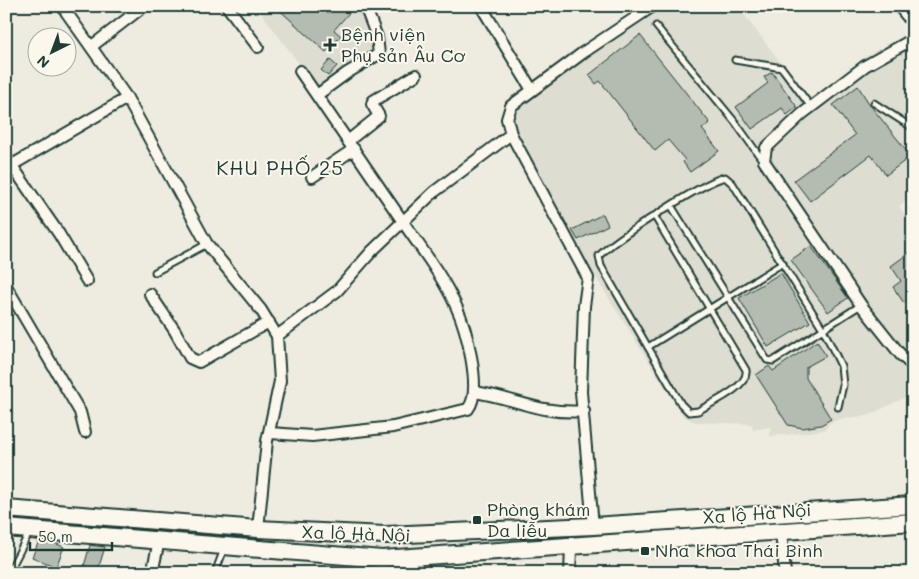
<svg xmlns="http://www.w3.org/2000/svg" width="919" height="579" viewBox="0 0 919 579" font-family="Mali,sans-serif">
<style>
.built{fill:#ddddd2}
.building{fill:#b4bbb0;stroke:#1f3d34}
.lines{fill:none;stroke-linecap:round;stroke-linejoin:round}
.service-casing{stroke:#1f3d34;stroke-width:9}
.minor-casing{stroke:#1f3d34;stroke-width:14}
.tertiary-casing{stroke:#1f3d34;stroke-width:16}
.trunk-casing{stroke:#1f3d34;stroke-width:20}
.service{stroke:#fbf7ec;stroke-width:5}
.minor{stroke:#fbf7ec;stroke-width:10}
.tertiary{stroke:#fbf7ec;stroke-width:12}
.trunk{stroke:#fbf7ec;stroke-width:16}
.poi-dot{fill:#1f3d34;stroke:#fbf7ec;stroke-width:2}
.labels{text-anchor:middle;stroke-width:4;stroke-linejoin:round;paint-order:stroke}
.poi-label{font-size:18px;fill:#1f3d34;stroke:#fbf7ec;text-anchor:start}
.street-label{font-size:18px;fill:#1f3d34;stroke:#fbf7ec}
.quarter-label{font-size:20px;letter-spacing:1px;fill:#1f3d34;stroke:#fbf7ec}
</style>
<rect width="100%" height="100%" fill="#eeece1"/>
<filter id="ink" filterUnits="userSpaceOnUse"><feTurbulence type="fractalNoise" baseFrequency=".02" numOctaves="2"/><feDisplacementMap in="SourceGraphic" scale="10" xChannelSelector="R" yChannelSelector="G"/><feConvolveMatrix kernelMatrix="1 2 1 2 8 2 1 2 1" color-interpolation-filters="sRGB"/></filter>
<g filter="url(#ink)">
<g class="built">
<path d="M 256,6 L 361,6 L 374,38 L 375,53 L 318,89 Z"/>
<path d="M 659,6 L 737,6 L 816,108 L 867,70 L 913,44 L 913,196 L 899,206 L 913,226 L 913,390 L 910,395 L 867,416 L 844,418 L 829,423 L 825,430 L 785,435 L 770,436 L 770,427 L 753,430 L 752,424 L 695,422 L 683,416 L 586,262 L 534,172 L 515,132 L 511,114 L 514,108 L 585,56 L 642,20 Z"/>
</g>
<g class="building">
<path d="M 275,6 L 355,6 L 334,30 L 341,36 L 326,52 Z"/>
<path d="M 640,35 L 710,123 L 702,129 L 719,151 L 690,172 L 683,162 L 685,160 L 668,140 L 655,151 L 600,81 L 596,84 L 589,75 Z"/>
<path d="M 330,60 L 337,66 L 328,76 L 321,70 Z"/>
<path d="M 772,72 L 797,107 L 787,115 L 782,108 L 752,129 L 736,107 L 768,83 L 764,77 Z"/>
<path d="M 858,86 L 870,105 L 911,156 L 886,175 L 871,155 L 810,201 L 794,180 L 855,135 L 833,105 Z"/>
<path d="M 603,214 L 608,225 L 578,240 L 572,230 Z"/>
<path d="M 811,246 L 848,298 L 828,312 L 791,260 Z"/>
<path d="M 913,250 L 913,296 L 904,303 L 893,287 L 901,281 L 891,266 Z"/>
<path d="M 781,273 L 810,322 L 768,347 L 739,298 Z"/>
<path d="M 817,341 L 826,356 L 806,367 L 806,378 L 831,419 L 821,425 L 803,428 L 788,425 L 756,375 L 769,366 L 773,371 Z"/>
<path d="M 39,541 L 52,542 L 64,547 L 56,567 L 32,557 Z"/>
<path d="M 90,545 L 105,547 L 97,573 L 82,573 Z"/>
</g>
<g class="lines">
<defs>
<g id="service">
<path d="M 656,26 L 735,122 L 763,161"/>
<path d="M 735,60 L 782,68 L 811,107"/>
<path d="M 874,103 L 913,128"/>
<path d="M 672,207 L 767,360 L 773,361 L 861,305"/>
<path d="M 655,217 L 746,370 C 749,387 711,403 698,411 L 689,412 L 681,404 L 601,266 L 599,256 C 613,240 706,181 725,177 L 733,184 L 823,329 L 841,366 L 843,385 L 838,407"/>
<path d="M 155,272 L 207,244"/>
<path d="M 648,347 L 783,263"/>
<path d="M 11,568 L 29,533"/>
<path d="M 215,573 L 224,549"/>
</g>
<g id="minor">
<path d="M 62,6 L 127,98 L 207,244 L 261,310 L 277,336 L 280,381 L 267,441 L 258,529"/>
<path d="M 227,6 L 258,47"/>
<path d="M 481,6 L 532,90"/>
<path d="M 913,39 L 865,66 L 802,114 L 766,148 L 764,161 L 861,305 L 900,354 L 913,366"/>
<path d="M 92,46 L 144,6"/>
<path d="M 317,95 L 347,73 L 379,54 L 377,37 L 365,6"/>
<path d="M 511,134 L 588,278 L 584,306 L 581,392 L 593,526"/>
<path d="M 348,141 L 379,116 L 372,104 L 373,101 L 416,75"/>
<path d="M 6,157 L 59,234 L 87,281"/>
<path d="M 7,168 L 127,98"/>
<path d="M 312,177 L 354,149"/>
<path d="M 6,286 L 80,412 L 85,432"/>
<path d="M 150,294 L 175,331 L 190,358 L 199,362 L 269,322"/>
<path d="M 277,336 L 337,291 L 372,251 L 434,192 L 511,134 L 507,119 L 511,106 L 584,52 L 653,6"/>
<path d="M 475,392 C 515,398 541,415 584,411"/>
<path d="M 270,433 L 312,436 L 393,427 L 468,409 C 483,391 466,327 456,306 C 441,273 419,246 399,216 C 366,168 333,119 300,71"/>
<path d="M 781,532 L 785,573"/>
<path d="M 152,573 L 159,541"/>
<path d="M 381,573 L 382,559"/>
<path d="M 570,573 L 571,547"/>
</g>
<path id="tertiary" d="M 900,6 L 913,22"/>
<g id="trunk">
<path d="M 6,509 L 258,529 L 385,535 L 593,526 L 913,505"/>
<path d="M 6,528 L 382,559 L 913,522"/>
</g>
</defs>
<use href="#service" class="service-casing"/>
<use href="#minor" class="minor-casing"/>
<use href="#tertiary" class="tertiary-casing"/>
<use href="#trunk" class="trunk-casing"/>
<use href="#service" class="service"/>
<use href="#minor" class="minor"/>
<use href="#tertiary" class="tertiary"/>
<use href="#trunk" class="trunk"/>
</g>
</g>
<g class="poi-dot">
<path d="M327.5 37.5h5v5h5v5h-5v5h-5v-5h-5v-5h5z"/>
<rect x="472" y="515" width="10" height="10" rx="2.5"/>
<rect x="640" y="546" width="10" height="10" rx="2.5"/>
</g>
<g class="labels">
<g class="poi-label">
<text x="341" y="41">Bệnh viện<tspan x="341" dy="21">Phụ sản Âu Cơ</tspan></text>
<text x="487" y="516">Phòng khám<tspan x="487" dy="21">Da liễu</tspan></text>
<text x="655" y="557">Nha khoa Thái Bình</text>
</g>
<g class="street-label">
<text transform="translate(757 514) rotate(-4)" y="6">Xa lộ Hà Nội</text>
<text transform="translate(356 534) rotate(2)" y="6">Xa lộ Hà Nội</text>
</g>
<g class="quarter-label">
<text x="280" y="175">KHU PHỐ 25</text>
</g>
</g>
<rect width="919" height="579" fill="none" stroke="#fbf7ec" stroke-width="25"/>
<rect x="12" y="12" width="894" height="554" fill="none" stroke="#1f3d34" stroke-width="2" filter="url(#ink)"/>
<g transform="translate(52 52) rotate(222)"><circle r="24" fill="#fbf7ec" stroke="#a3ada2"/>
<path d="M0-4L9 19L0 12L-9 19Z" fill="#1f3d34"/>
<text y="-8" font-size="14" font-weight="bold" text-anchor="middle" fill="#1f3d34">N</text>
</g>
<path d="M30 542v8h82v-8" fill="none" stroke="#1f3d34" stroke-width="2.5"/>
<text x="38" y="542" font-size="15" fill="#1f3d34" stroke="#fbf7ec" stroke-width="4" paint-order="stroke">50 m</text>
</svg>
